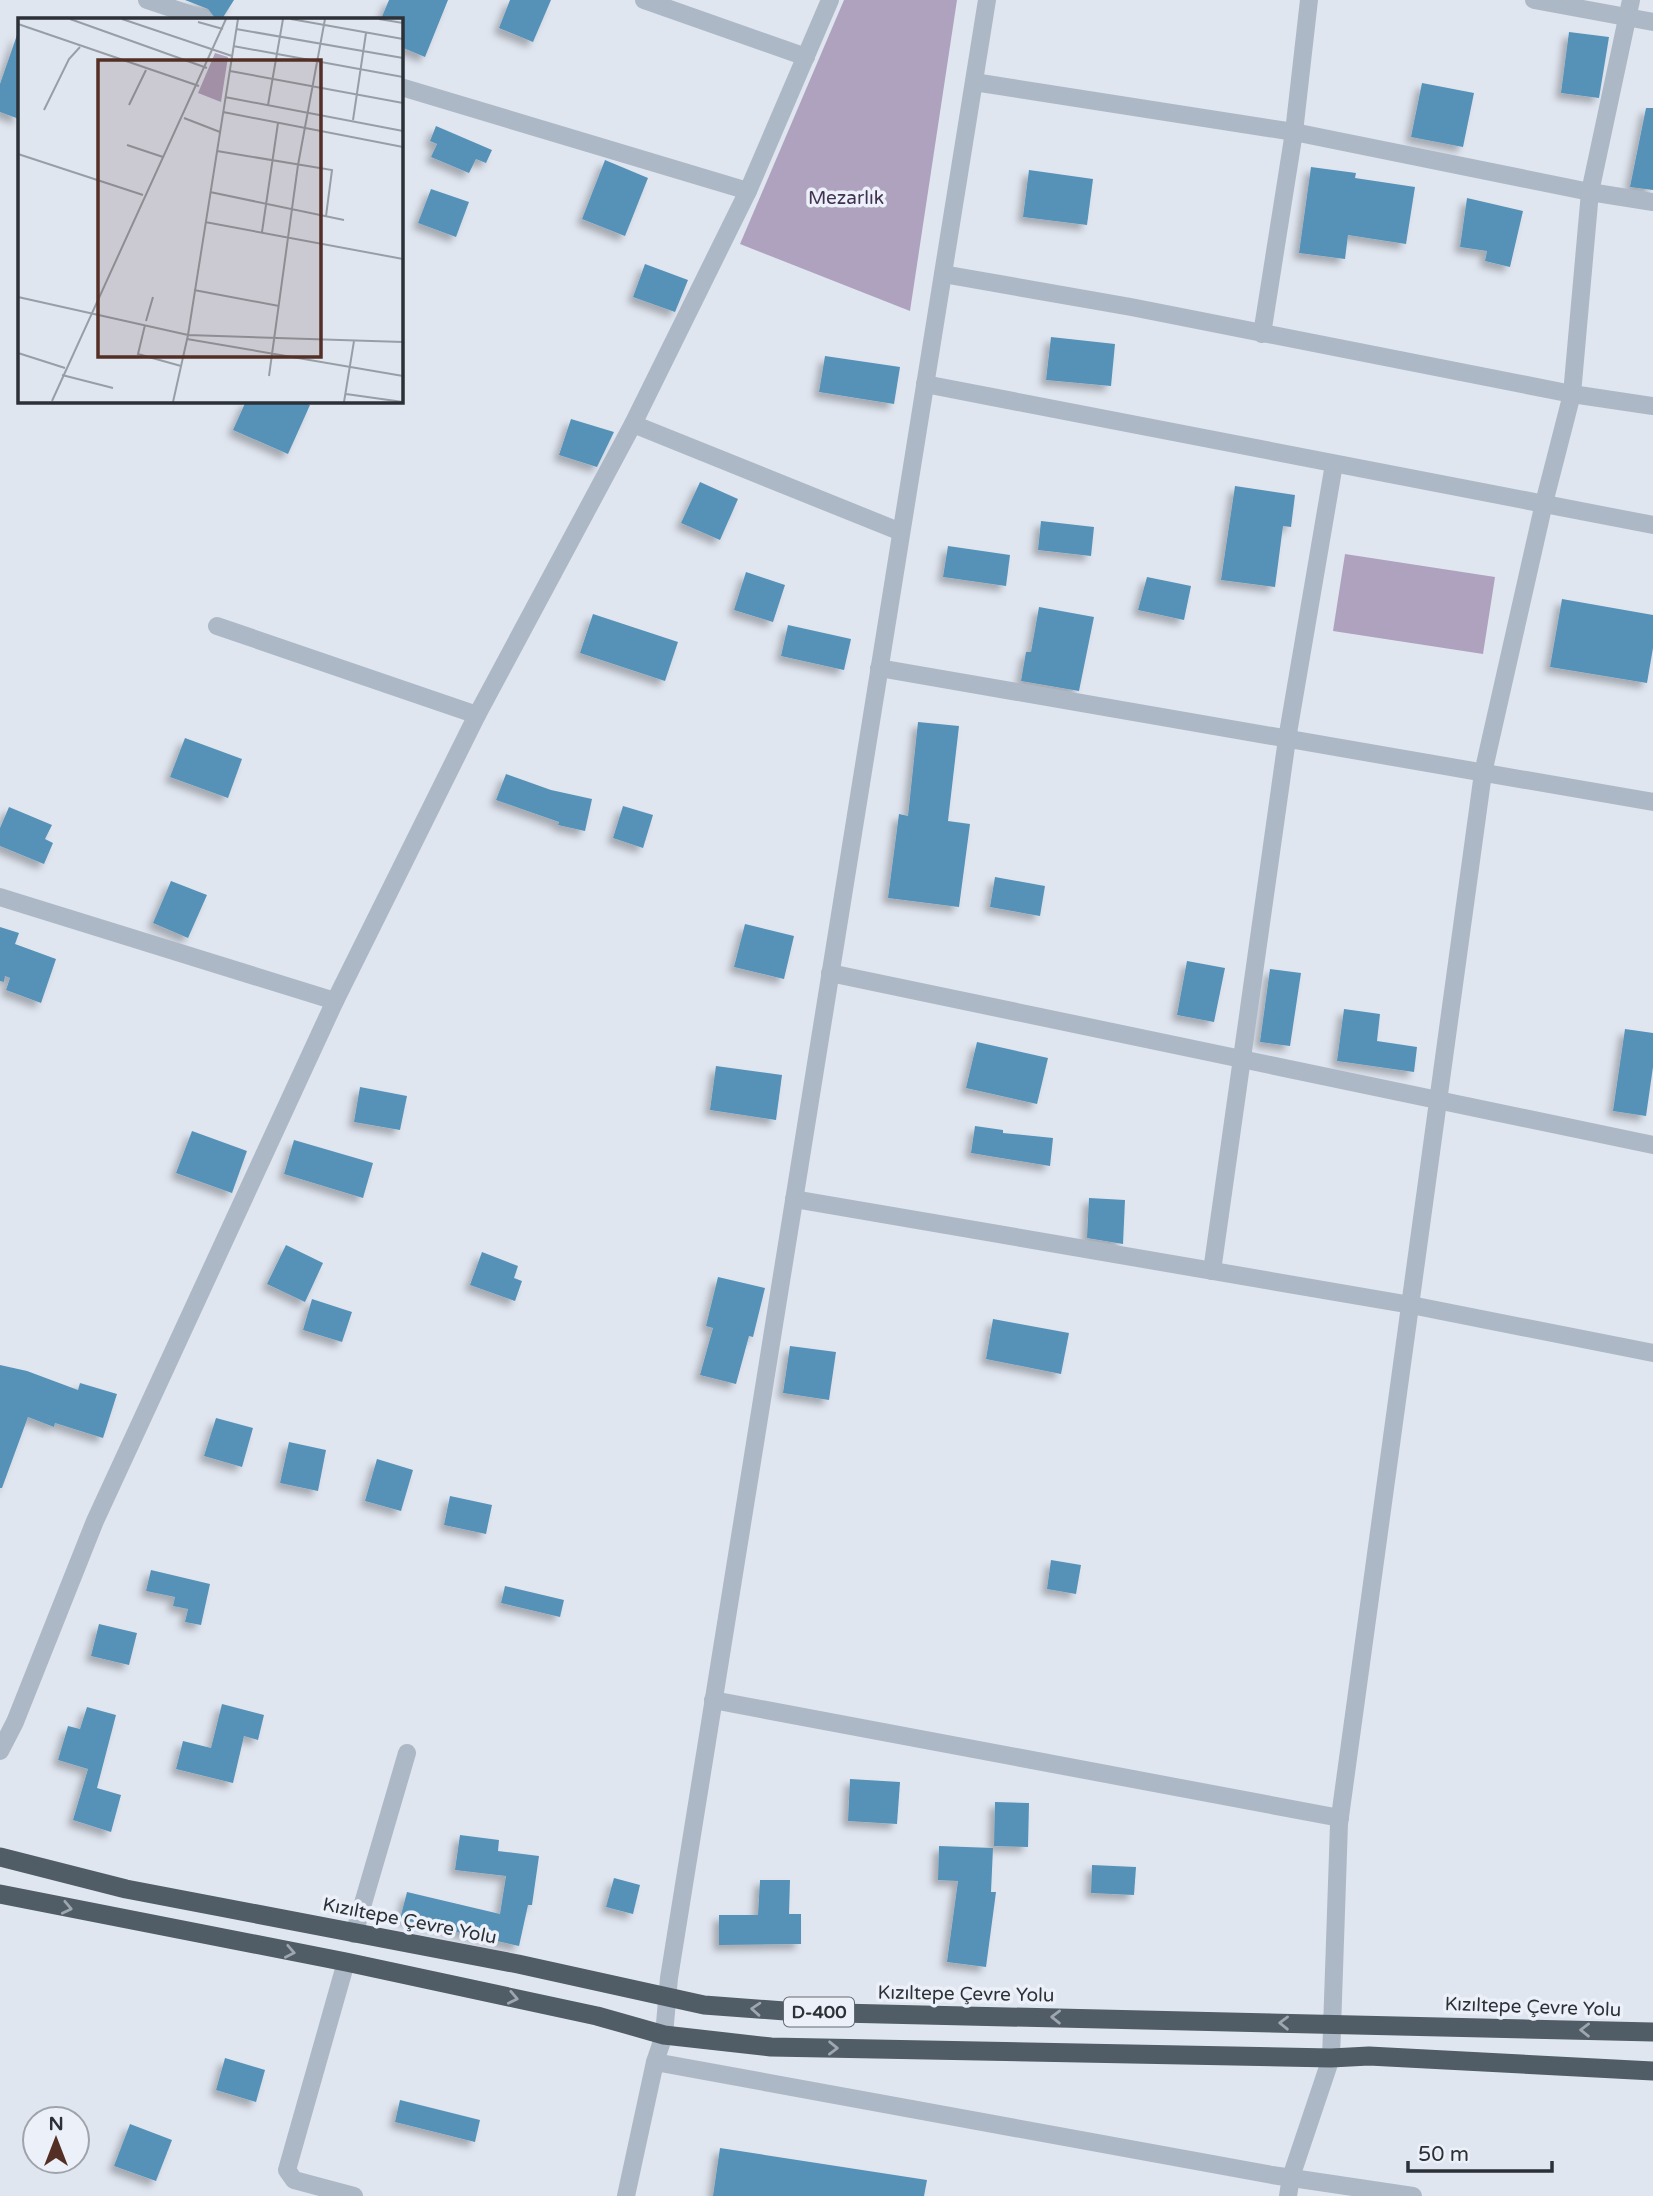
<svg xmlns="http://www.w3.org/2000/svg" width="1653" height="2196" viewBox="0 0 1653 2196" font-family="'Varela Round',sans-serif">
<style>
.green{fill:#afa2be}
.building{fill:#5792b8;filter:url(#shadow)}
.lines{fill:none;stroke-linecap:round;stroke-linejoin:round}
.minor{stroke:#adb8c7;stroke-width:18}
.tertiary{stroke:#adb8c7;stroke-width:18}
.trunk{stroke:#505c66;stroke-width:19}
.oneway{stroke:#9ea6af}
.labels{text-anchor:middle;stroke-width:7;stroke-linejoin:round;paint-order:stroke}
.shield{fill:#ecf0f8;stroke:#656a71;stroke-width:2}
.shield-label{font-size:18px;font-weight:bold;fill:#2b3137}
.park-label{font-size:19px;fill:#423252;stroke:#ecf0f8}
.street-label{font-size:19px;fill:#2b3137;stroke:#ecf0f8}
.inset-road{fill:none;stroke:#989ea6;stroke-width:2}
.view{fill:#542f25;fill-opacity:0.15;stroke:#542f25;stroke-width:3.5}
.inset-edge{fill:none;stroke:#2b3137;stroke-width:3.5}
</style>
<defs>
<filter id="shadow"><feDropShadow dx="-5.5" dy="5.5" stdDeviation="3.5" flood-color="#0004"/></filter>
</defs>
<rect width="100%" height="100%" fill="#e0e6f0"/>
<g class="green">
<path d="M 844,0 L 957,0 L 910,311 L 740,244 Z"/>
<path d="M 1345,554 L 1495,577 L 1483,654 L 1333,631 Z"/>
</g>
<g class="building">
<path d="M 185,0 L 234,0 L 222,19 L 215,18 L 208,9 Z"/>
<path d="M 389,0 L 448,0 L 425,57 L 401,47 L 401,19 L 381,19 Z"/>
<path d="M 510,0 L 551,0 L 533,42 L 499,28 Z"/>
<path d="M 1569,32 L 1609,37 L 1599,98 L 1561,93 Z"/>
<path d="M 17,35 L 19,35 L 19,119 L 0,112 L 0,84 Z"/>
<path d="M 1422,83 L 1474,93 L 1463,147 L 1411,137 Z"/>
<path d="M 1646,108 L 1653,108 L 1653,190 L 1630,187 Z"/>
<path d="M 436,126 L 492,150 L 486,163 L 476,159 L 469,173 L 431,157 L 437,144 L 430,141 Z"/>
<path d="M 605,160 L 648,178 L 625,236 L 582,219 Z"/>
<path d="M 1311,167 L 1356,173 L 1355,178 L 1415,187 L 1406,244 L 1348,235 L 1345,259 L 1299,253 Z"/>
<path d="M 1029,170 L 1093,179 L 1087,225 L 1023,217 Z"/>
<path d="M 431,189 L 469,202 L 456,237 L 418,223 Z"/>
<path d="M 1467,198 L 1523,211 L 1510,267 L 1485,261 L 1487,251 L 1460,247 Z"/>
<path d="M 645,264 L 688,280 L 675,312 L 633,297 Z"/>
<path d="M 1051,337 L 1115,344 L 1111,386 L 1046,380 Z"/>
<path d="M 825,356 L 900,367 L 894,404 L 819,392 Z"/>
<path d="M 246,401 L 300,401 L 310,405 L 288,454 L 233,430 Z"/>
<path d="M 571,419 L 614,432 L 597,467 L 559,455 Z"/>
<path d="M 700,482 L 738,499 L 720,540 L 681,523 Z"/>
<path d="M 1235,486 L 1295,495 L 1291,527 L 1283,526 L 1275,587 L 1221,580 Z"/>
<path d="M 1041,521 L 1094,527 L 1091,556 L 1038,550 Z"/>
<path d="M 948,546 L 1010,555 L 1006,586 L 943,577 Z"/>
<path d="M 746,572 L 785,585 L 773,622 L 734,610 Z"/>
<path d="M 1147,577 L 1191,586 L 1184,620 L 1138,610 Z"/>
<path d="M 1562,599 L 1653,615 L 1653,648 L 1647,683 L 1550,667 Z"/>
<path d="M 1039,607 L 1094,617 L 1079,691 L 1021,681 L 1026,652 L 1031,652 Z"/>
<path d="M 593,614 L 678,642 L 665,681 L 580,653 Z"/>
<path d="M 788,625 L 851,639 L 844,670 L 781,656 Z"/>
<path d="M 918,722 L 959,726 L 948,821 L 970,824 L 959,907 L 888,898 L 899,814 L 908,816 Z"/>
<path d="M 185,738 L 242,759 L 228,798 L 170,777 Z"/>
<path d="M 506,774 L 551,790 L 592,799 L 585,831 L 558,825 L 559,822 L 496,800 Z"/>
<path d="M 623,806 L 653,815 L 643,848 L 613,838 Z"/>
<path d="M 9,807 L 52,825 L 45,839 L 53,843 L 44,864 L 0,846 L 0,828 Z"/>
<path d="M 995,877 L 1045,886 L 1040,916 L 990,907 Z"/>
<path d="M 171,881 L 207,895 L 188,938 L 153,923 Z"/>
<path d="M 745,924 L 794,936 L 784,979 L 734,967 Z"/>
<path d="M 0,927 L 19,933 L 15,944 L 56,959 L 41,1003 L 6,990 L 10,978 L 5,976 L 4,982 L 0,981 Z"/>
<path d="M 1187,961 L 1225,968 L 1214,1022 L 1177,1015 Z"/>
<path d="M 1270,969 L 1301,973 L 1290,1046 L 1260,1042 Z"/>
<path d="M 1344,1009 L 1380,1014 L 1377,1041 L 1417,1047 L 1414,1072 L 1337,1061 Z"/>
<path d="M 1625,1029 L 1653,1033 L 1653,1067 L 1646,1116 L 1613,1111 Z"/>
<path d="M 977,1042 L 1048,1058 L 1037,1104 L 966,1088 Z"/>
<path d="M 716,1066 L 782,1075 L 776,1120 L 710,1110 Z"/>
<path d="M 360,1087 L 407,1096 L 400,1130 L 354,1122 Z"/>
<path d="M 975,1126 L 1003,1130 L 1003,1133 L 1053,1138 L 1050,1166 L 971,1153 Z"/>
<path d="M 192,1131 L 247,1151 L 232,1193 L 176,1173 Z"/>
<path d="M 294,1140 L 373,1163 L 363,1198 L 284,1174 Z"/>
<path d="M 1089,1198 L 1125,1200 L 1123,1244 L 1087,1238 Z"/>
<path d="M 286,1245 L 323,1263 L 305,1302 L 267,1284 Z"/>
<path d="M 482,1252 L 518,1266 L 514,1278 L 522,1281 L 515,1301 L 470,1285 Z"/>
<path d="M 718,1277 L 765,1288 L 753,1337 L 749,1336 L 736,1384 L 700,1375 L 713,1328 L 706,1326 Z"/>
<path d="M 312,1299 L 352,1312 L 342,1342 L 303,1330 Z"/>
<path d="M 993,1319 L 1069,1333 L 1061,1374 L 986,1359 Z"/>
<path d="M 790,1346 L 836,1352 L 829,1400 L 783,1393 Z"/>
<path d="M 0,1365 L 27,1371 L 78,1390 L 80,1383 L 117,1394 L 103,1438 L 55,1423 L 54,1427 L 28,1417 L 2,1488 L 0,1488 Z"/>
<path d="M 216,1418 L 253,1428 L 242,1467 L 204,1456 Z"/>
<path d="M 289,1442 L 326,1450 L 318,1491 L 280,1483 Z"/>
<path d="M 377,1459 L 413,1470 L 401,1511 L 365,1501 Z"/>
<path d="M 450,1496 L 492,1505 L 486,1534 L 444,1525 Z"/>
<path d="M 1051,1560 L 1081,1565 L 1076,1594 L 1047,1589 Z"/>
<path d="M 151,1570 L 210,1584 L 201,1625 L 185,1622 L 188,1609 L 173,1606 L 175,1597 L 146,1591 Z"/>
<path d="M 505,1586 L 564,1600 L 560,1617 L 501,1603 Z"/>
<path d="M 99,1624 L 137,1633 L 129,1665 L 91,1656 Z"/>
<path d="M 222,1704 L 264,1715 L 258,1740 L 244,1736 L 233,1783 L 176,1769 L 183,1741 L 211,1748 Z"/>
<path d="M 87,1707 L 116,1715 L 97,1788 L 121,1795 L 111,1832 L 73,1820 L 88,1769 L 58,1760 L 68,1726 L 80,1729 Z"/>
<path d="M 850,1779 L 900,1782 L 897,1824 L 848,1821 Z"/>
<path d="M 995,1802 L 1029,1803 L 1028,1847 L 994,1846 Z"/>
<path d="M 460,1835 L 499,1840 L 498,1851 L 539,1856 L 532,1905 L 528,1905 L 519,1946 L 400,1919 L 407,1892 L 500,1914 L 506,1876 L 455,1870 Z"/>
<path d="M 939,1846 L 993,1848 L 991,1892 L 996,1892 L 986,1967 L 947,1962 L 958,1881 L 938,1880 Z"/>
<path d="M 1092,1865 L 1136,1867 L 1134,1895 L 1091,1893 Z"/>
<path d="M 614,1878 L 640,1885 L 633,1914 L 606,1907 Z"/>
<path d="M 760,1880 L 790,1880 L 789,1914 L 801,1914 L 801,1944 L 719,1945 L 719,1915 L 758,1915 Z"/>
<path d="M 225,2058 L 265,2070 L 256,2102 L 216,2090 Z"/>
<path d="M 400,2100 L 480,2120 L 475,2142 L 395,2122 Z"/>
<path d="M 130,2124 L 172,2140 L 156,2181 L 114,2166 Z"/>
<path d="M 720,2148 L 927,2180 L 924,2196 L 713,2196 Z"/>
</g>
<g class="lines">
<g class="minor">
<path d="M 147,0 L 204,19"/>
<path d="M 644,0 L 806,57"/>
<path d="M 974,82 L 1294,132 L 1590,192 L 1653,202"/>
<path d="M 401,87 L 748,191"/>
<path d="M 943,274 L 1131,307 L 1572,394 L 1653,406"/>
<path d="M 1262,334 L 1294,132 L 1309,0"/>
<path d="M 925,384 L 1653,525"/>
<path d="M 633,424 L 901,532"/>
<path d="M 217,626 L 477,715"/>
<path d="M 879,668 L 1653,802"/>
<path d="M 0,897 L 335,1001"/>
<path d="M 830,973 L 1653,1145"/>
<path d="M 794,1199 L 1411,1305 L 1653,1353"/>
<path d="M 1212,1271 L 1287,739 L 1334,464"/>
<path d="M 713,1700 L 1340,1818"/>
<path d="M 0,1751 L 15,1722 L 95,1521 L 335,1001 L 477,715 L 633,424 L 748,191 L 830,0"/>
<path d="M 354,1934 L 407,1753"/>
<path d="M 346,1962 L 287,2170 L 294,2180 L 354,2196"/>
<path d="M 655,2062 L 1272,2175 L 1413,2196"/>
</g>
<g class="tertiary">
<path d="M 1534,0 L 1653,22"/>
<path d="M 626,2196 L 655,2062 L 664,2035 L 669,1978 L 987,0"/>
<path d="M 1288,2196 L 1291,2177 L 1331,2058 L 1339,1824 L 1483,773 L 1544,503 L 1572,394 L 1590,192 L 1631,0"/>
</g>
<g class="trunk">
<path d="M 0,1857 L 126,1889 L 518,1964 L 704,2005 L 798,2012 L 1653,2032"/>
<path d="M 0,1894 L 346,1962 L 597,2016 L 664,2035 L 771,2047 L 1331,2058 L 1369,2056 L 1653,2071"/>
</g>
</g>
<defs><path id="oneway-chevron" d="M-2-3.5L2.5 0L-2 3.5" fill="none" stroke-width="1.6" stroke-linecap="round" stroke-linejoin="round" transform="scale(1.75)"/></defs>
<g class="oneway">
<use href="#oneway-chevron" transform="translate(67 1908) rotate(12)"/>
<use href="#oneway-chevron" transform="translate(290 1952) rotate(11)"/>
<use href="#oneway-chevron" transform="translate(513 1998) rotate(12)"/>
<use href="#oneway-chevron" transform="translate(756 2009) rotate(-176)"/>
<use href="#oneway-chevron" transform="translate(1056 2017) rotate(-179)"/>
<use href="#oneway-chevron" transform="translate(1284 2023) rotate(-179)"/>
<use href="#oneway-chevron" transform="translate(1585 2030) rotate(-179)"/>
<use href="#oneway-chevron" transform="translate(833 2048) rotate(1)"/>
</g>
<g class="labels">
<rect class="shield" x="784" y="1997.5" width="70" height="29" rx="5"/>
<g class="shield-label">
<text x="819" y="2018">D-400</text>
</g>
<g class="park-label">
<text x="846" y="204">Mezarlık</text>
</g>
<g class="street-label">
<text transform="translate(410 1920) rotate(11)" y="7">Kızıltepe Çevre Yolu</text>
<text transform="translate(966 1993) rotate(1)" y="7">Kızıltepe Çevre Yolu</text>
<text transform="translate(1533 2006) rotate(2)" y="7">Kızıltepe Çevre Yolu</text>
</g>
</g>
<g transform="translate(18 18)">
<rect width="385" height="385" fill="#e0e6f0"/>
<path d="M 197,35 L 210,39 L 203,84 L 180,75 Z" fill="#afa2be"/>
<path class="inset-road" d="M 52,1 L 189,50M 104,1 L 214,38M 273,1 L 385,21M 361,1 L 385,5M 180,4 L 205,11M 0,6 L 181,68M 218,11 L 385,40M 215,28 L 385,59M 212,53 L 385,85M 207,79 L 385,113M 111,87 L 128,52M 250,87 L 265,1M 26,92 L 51,41 L 62,29M 205,94 L 385,129M 166,100 L 202,114M 335,102 L 348,15M 109,127 L 145,139M 199,133 L 314,152 L 308,198M 0,136 L 125,177M 192,174 L 326,202M 187,204 L 385,241M 244,214 L 260,105M 176,272 L 261,288M 0,279 L 170,317 L 385,324M 128,303 L 135,279M 127,307 L 120,336 L 163,348M 169,321 L 385,358M 0,335 L 47,350M 44,357 L 95,370M 251,358 L 280,147 L 307,1M 328,376 L 385,384M 34,383 L 208,1M 155,384 L 170,317 L 220,1M 326,384 L 336,323"/>
<path class="view" d="M 80,42 L 303,42 L 303,339 L 80,339 Z"/>
<rect width="385" height="385" class="inset-edge"/>
</g>
<g transform="translate(56 2140)"><circle r="33" fill="#ecf0f8" stroke="#9fa4ab" stroke-width="2"/>
<path d="M0-5L12 26L0 18L-12 26Z" fill="#542f25"/>
<text y="-10" font-size="19" font-weight="bold" text-anchor="middle" fill="#2b3137">N</text>
</g>
<path d="M1408 2161v10h144v-10" fill="none" stroke="#2b3137" stroke-width="3.5"/>
<text x="1418" y="2161" font-size="21" fill="#2b3137" stroke="#ecf0f8" stroke-width="5" paint-order="stroke">50 m</text>
</svg>
